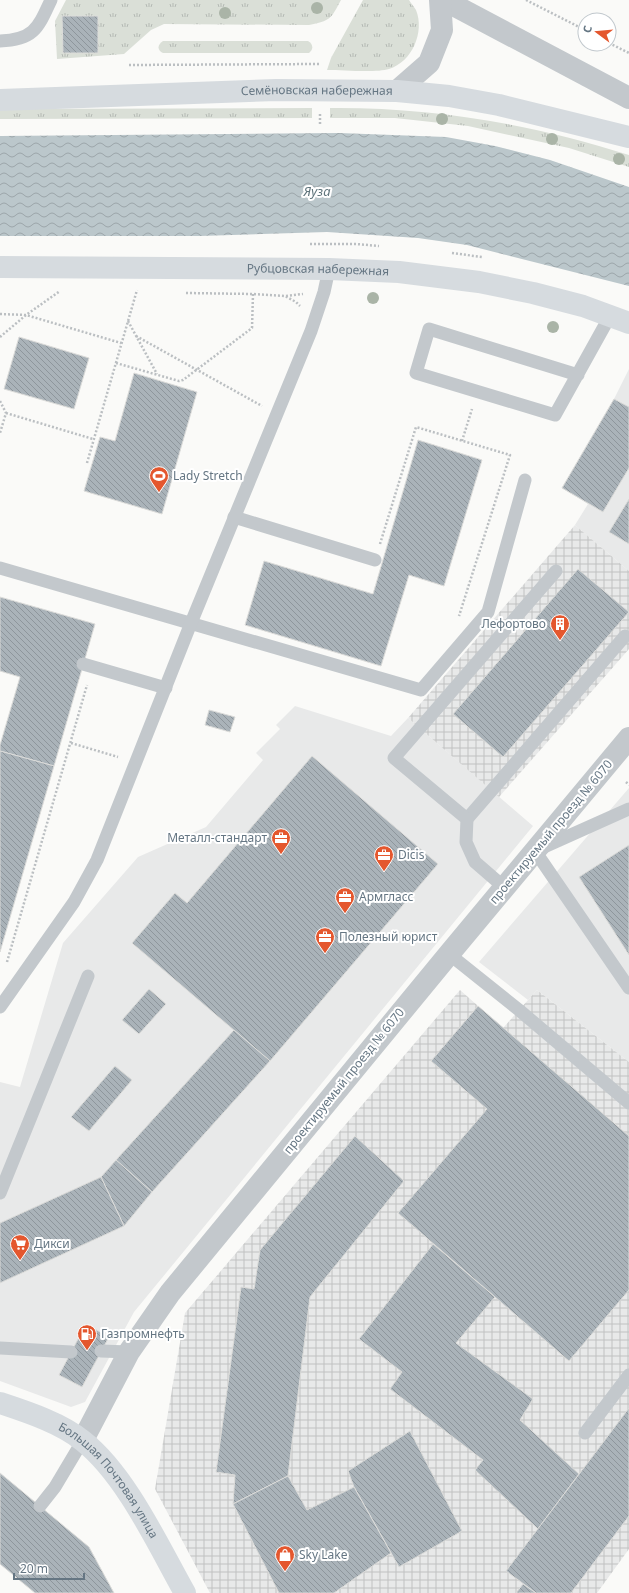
<svg xmlns="http://www.w3.org/2000/svg" width="629" height="1593" viewBox="0 0 629 1593" font-family="'Noto Sans',sans-serif">
<style>
.built{fill:#e8e9e9}
.industrial{fill:url(#industrial-grid)}
.grass{fill:url(#grass-tufts)}
.water{fill:url(#water-waves)}
.building{fill:url(#building-back-hatch);stroke:#dcdcda}
.lines{fill:none;stroke-linecap:round;stroke-linejoin:round}
.path{stroke:#bbbfc2;stroke-width:2.5;stroke-dasharray:2 2;stroke-linecap:butt}
.lane{stroke:#c3c8cc;stroke-width:13}
.street{stroke:#c3c8cc;stroke-width:22}
.secondary{stroke:#d6dbdf;stroke-width:22}
.tree{fill:#aab4a7}
.labels{text-anchor:middle;stroke-width:4;stroke-linejoin:round;paint-order:stroke}
.street-label{font-size:12px;fill:#657683;stroke:#fff}
.poi-label{font-size:12px;fill:#657683;stroke:#fff;text-anchor:start}
.water-label{font-size:13px;font-style:italic;fill:#60757c;stroke:#fff}
</style>
<defs>
<pattern id="industrial-grid" width="8" height="8" patternUnits="userSpaceOnUse"><rect width="8" height="8" fill="#e8e9e9"/><path d="M0 4h8M4 0v8" fill="none" stroke="#c0c1c2"/></pattern>
<pattern id="grass-tufts" width="24" height="20" patternUnits="userSpaceOnUse"><rect width="24" height="20" fill="#dadfd7"/><path d="M3 7l-1-3M5 7V3M7 7l1-3M15 17l-1-3M17 17v-4M19 17l1-3" fill="none" stroke="#b4b9b4"/></pattern>
<pattern id="water-waves" width="16" height="10" patternUnits="userSpaceOnUse"><rect width="16" height="10" fill="#bbc7cb"/><path d="M0 5q4-4 8 0t8 0" fill="none" stroke="#9ca6aa"/></pattern>
<pattern id="building-back-hatch" width="6" height="6" patternUnits="userSpaceOnUse"><rect width="6" height="6" fill="#aab3b9"/><path d="M-1 5l2 2M0 0l6 6M5-1l2 2" fill="none" stroke="#8e969c"/></pattern>
</defs>
<rect width="100%" height="100%" fill="#fafaf8"/>
<g class="built">
<path d="M 629,369 L 629,571 L 575,525 L 588,504 L 562,488 L 614,399 Z"/>
<path d="M 295,706 L 391,736 L 408,718 L 533,826 L 134,1312 L 85,1402 L 71,1407 L 0,1381 L 0,1082 L 20,1087 L 63,943 L 138,857 L 206,827 L 263,760 L 256,753 L 280,729 L 276,725 Z"/>
<path d="M 629,788 L 629,1062 L 537,990 L 528,1000 L 479,962 Z"/>
</g>
<g class="industrial">
<path d="M 575,525 L 629,571 L 629,649 L 499,797 L 408,718 Z"/>
<path d="M 460,990 L 503,1028 L 537,990 L 629,1062 L 629,1549 L 597,1593 L 210,1593 L 155,1489 L 185,1313 Z"/>
</g>
<g class="grass">
<path d="M 66,0 L 341,0 C 331,19 330,21 309,25 L 164,24 L 151,30 L 124,54 L 57,59 L 55,21 Z"/>
<path d="M 363,0 L 409,0 C 411,3 414,7 416,10 C 425,32 412,62 389,69 C 376,73 343,70 327,70 L 331,58 Z"/>
<path d="M 163,41 L 308,41 C 313,44 314,49 309,53 L 163,53 C 157,50 157,45 163,41 Z"/>
<path d="M 312,108 L 312,118 L 0,119 L 0,109 Z"/>
<path d="M 330,108 C 432,107 532,124 629,155 L 629,167 L 569,148 L 468,126 L 395,118 L 330,118 Z"/>
</g>
<path class="water" d="M 339,133 L 446,137 L 495,146 L 550,160 L 629,187 L 629,286 L 467,245 L 418,238 L 327,232 L 200,236 L 0,236 L 0,136 Z"/>
<g class="building">
<path d="M 62,16 L 98,16 L 98,53 L 63,53 Z"/>
<path d="M 19,337 L 89,358 L 74,409 L 4,389 Z"/>
<path d="M 134,373 L 197,392 L 162,514 L 84,491 L 100,437 L 115,441 Z"/>
<path d="M 614,399 L 629,407 L 629,468 L 603,512 L 562,488 Z"/>
<path d="M 418,440 L 482,460 L 444,586 L 409,575 L 381,666 L 245,625 L 264,561 L 373,594 Z"/>
<path d="M 629,499 L 629,544 L 609,532 Z"/>
<path d="M 578,569 L 629,612 L 503,757 L 453,714 Z"/>
<path d="M 0,597 L 95,624 L 54,766 L 0,751 L 0,745 L 20,677 L 0,671 Z"/>
<path d="M 209,710 L 235,717 L 230,732 L 205,725 Z"/>
<path d="M 0,751 L 54,766 L 0,952 Z"/>
<path d="M 312,756 L 438,864 L 270,1061 L 132,943 L 175,893 L 187,903 Z"/>
<path d="M 629,845 L 629,955 L 579,877 Z"/>
<path d="M 149,989 L 166,1004 L 139,1034 L 122,1020 Z"/>
<path d="M 478,1006 L 629,1136 L 629,1290 L 569,1361 L 398,1213 L 487,1109 L 431,1061 Z"/>
<path d="M 234,1030 L 270,1061 L 152,1192 L 116,1160 Z"/>
<path d="M 115,1066 L 132,1080 L 89,1131 L 71,1117 Z"/>
<path d="M 355,1136 L 404,1181 L 310,1297 L 288,1476 L 233,1504 L 235,1475 L 216,1472 L 241,1287 L 254,1289 L 260,1250 Z"/>
<path d="M 116,1160 L 152,1192 L 124,1226 L 101,1177 Z"/>
<path d="M 101,1177 L 124,1226 L 0,1283 L 0,1223 Z"/>
<path d="M 433,1244 L 495,1297 L 456,1343 L 533,1399 L 520,1420 L 579,1474 L 538,1529 L 475,1470 L 483,1460 L 390,1389 L 402,1372 L 359,1339 Z"/>
<path d="M 86,1324 L 109,1337 L 82,1387 L 59,1375 Z"/>
<path d="M 629,1408 L 629,1516 L 571,1593 L 536,1593 L 506,1571 Z"/>
<path d="M 410,1431 L 462,1531 L 399,1567 L 354,1487 L 348,1471 Z"/>
<path d="M 0,1473 L 89,1547 L 114,1593 L 35,1593 L 0,1564 Z"/>
<path d="M 288,1476 L 307,1510 L 354,1487 L 391,1553 L 334,1593 L 279,1593 L 233,1504 Z"/>
<path d="M 523,1584 L 536,1593 L 516,1593 Z"/>
</g>
<g class="lines">
<g class="path">
<path d="M 526,0 L 585,30"/>
<path d="M 609,43 L 629,53"/>
<path d="M 129,65 L 320,64"/>
<path d="M 320,114 L 320,125"/>
<path d="M 310,244 L 356,244 L 379,246"/>
<path d="M 452,253 L 482,257"/>
<path d="M 186,293 L 253,294 L 285,296 L 296,302 L 300,306"/>
<path d="M 286,296 L 303,294"/>
<path d="M 0,314 L 26,315 L 121,343"/>
<path d="M 128,321 L 157,374"/>
<path d="M 136,336 L 262,406"/>
<path d="M 0,337 L 26,315 L 60,291"/>
<path d="M 116,363 L 179,381 L 183,380 L 252,328 L 253,294"/>
<path d="M 0,401 L 6,413 L 0,433"/>
<path d="M 6,413 L 93,439"/>
<path d="M 462,441 L 472,409"/>
<path d="M 87,463 L 137,290"/>
<path d="M 380,544 L 416,427 L 510,455 L 459,616"/>
<path d="M 71,743 L 118,757"/>
<path d="M 626,782 L 629,785"/>
<path d="M 7,962 L 87,685"/>
</g>
<g class="lane">
<path d="M 0,41 C 34,40 38,28 51,0"/>
<path d="M 578,375 L 429,329 L 416,373 L 555,415 L 610,316"/>
<path d="M 234,517 L 375,560"/>
<path d="M 0,568 L 421,690 L 488,612 L 525,480"/>
<path d="M 83,664 L 166,688"/>
<path d="M 629,809 L 535,851 L 629,988"/>
<path d="M 467,819 L 625,636"/>
<path d="M 505,888 L 475,862 L 466,842 L 467,819 L 394,758 L 556,571"/>
<path d="M 449,954 L 519,1010 L 629,1103"/>
<path d="M 0,1007 L 74,902 L 97,860 L 191,623 L 311,331 L 324,292 L 329,269"/>
<path d="M 0,1193 L 88,976"/>
<path d="M 0,1348 L 71,1352"/>
<path d="M 101,1351 L 129,1352"/>
<path d="M 585,1433 L 629,1375"/>
<path d="M 40,1506 L 55,1487 L 83,1440"/>
</g>
<g class="street">
<path d="M 444,0 L 629,98"/>
<path d="M 397,91 L 429,63 L 442,30 L 440,0"/>
<path d="M 83,1440 L 129,1352 L 170,1293 L 449,954 L 629,738"/>
</g>
<g class="secondary">
<path id="s1" d="M 0,100 L 276,90 L 397,91 L 449,96 L 499,105 L 629,137"/>
<path id="s2" d="M 0,267 L 329,269 L 399,272 L 479,282 L 533,293 L 583,306 L 629,323"/>
<path id="s3" d="M 0,1403 C 27,1412 61,1423 83,1441 C 126,1475 158,1545 185,1593"/>
</g>
</g>
<g class="tree">
<circle cx="317" cy="8" r="6"/>
<circle cx="225" cy="13" r="6"/>
<circle cx="442" cy="119" r="6"/>
<circle cx="552" cy="139" r="6"/>
<circle cx="619" cy="159" r="6"/>
<circle cx="373" cy="298" r="6"/>
<circle cx="553" cy="327" r="6"/>
</g>
<defs>
<symbol id="stadium-pin" viewBox="-11 -11 22 30"><path d="M0 17L-7.5 6A9.5 9.5 0 1 1 7.5 6Z" fill="#e4572e" stroke="#fff"/><path d="M0-5a6.5 5 0 1 0 0 10a6.5 5 0 1 0 0-10ZM-3.5-1.8h7v3.6h-7Z" fill="#fff"/></symbol>
<symbol id="building-pin" viewBox="-11 -11 22 30"><path d="M0 17L-7.5 6A9.5 9.5 0 1 1 7.5 6Z" fill="#e4572e" stroke="#fff"/><path d="M-4-6H4V6H1V3H-1V6H-4ZM-2.5-4.3h1.7v1.8h-1.7ZM.8-4.3h1.7v1.8H.8ZM-2.5-1h1.7V.8h-1.7ZM.8-1h1.7V.8H.8Z" fill="#fff"/></symbol>
<symbol id="office-pin" viewBox="-11 -11 22 30"><path d="M0 17L-7.5 6A9.5 9.5 0 1 1 7.5 6Z" fill="#e4572e" stroke="#fff"/><path d="M-6-3h4V-5.5h4V-3h4V5H-6ZM-1-4.5V-3h2v-1.5ZM-6 0V1H6V0Z" fill="#fff"/></symbol>
<symbol id="supermarket-pin" viewBox="-11 -11 22 30"><path d="M0 17L-7.5 6A9.5 9.5 0 1 1 7.5 6Z" fill="#e4572e" stroke="#fff"/><path d="M-6-5.5h2.5l.6 2H6L4.5 2H-2.5L-4.4-4H-6ZM-1.5 3.2a1.3 1.3 0 1 0 .1 0ZM3 3.2a1.3 1.3 0 1 0 .1 0Z" fill="#fff"/></symbol>
<symbol id="fuel-pin" viewBox="-11 -11 22 30"><path d="M0 17L-7.5 6A9.5 9.5 0 1 1 7.5 6Z" fill="#e4572e" stroke="#fff"/><path d="M-5.5-6h7V0h2V4h1.3V-2.5L3-4.5l.8-.8L6-3V5H2.5V1h-1V6h-7ZM-4.2-4.7v3.2H.2V-4.7Z" fill="#fff"/></symbol>
<symbol id="shop-pin" viewBox="-11 -11 22 30"><path d="M0 17L-7.5 6A9.5 9.5 0 1 1 7.5 6Z" fill="#e4572e" stroke="#fff"/><path d="M-5-2.5h2.3a2.7 3.5 0 0 1 5.4 0H5L5.5 6h-11ZM-1.5-2.5h3a1.5 2.3 0 0 0-3 0Z" fill="#fff"/></symbol>
</defs>
<g fill-rule="evenodd">
<use href="#stadium-pin" x="148" y="465" width="22" height="30"/>
<use href="#building-pin" x="549" y="613" width="22" height="30"/>
<use href="#office-pin" x="270" y="827" width="22" height="30"/>
<use href="#office-pin" x="373" y="844" width="22" height="30"/>
<use href="#office-pin" x="334" y="886" width="22" height="30"/>
<use href="#office-pin" x="314" y="926" width="22" height="30"/>
<use href="#supermarket-pin" x="9" y="1233" width="22" height="30"/>
<use href="#fuel-pin" x="76" y="1323" width="22" height="30"/>
<use href="#shop-pin" x="274" y="1544" width="22" height="30"/>
</g>
<g class="labels">
<g class="street-label">
<text dy="4" stroke="none"><textPath href="#s1" startOffset="317">Семёновская набережная</textPath></text>
<text dy="4" stroke="none"><textPath href="#s2" startOffset="318">Рубцовская набережная</textPath></text>
<text transform="translate(551 832) rotate(-50)" y="4">проектируемый проезд № 6070</text>
<text transform="translate(344 1081) rotate(-51)" y="4">проектируемый проезд № 6070</text>
<text dy="4" stroke="none"><textPath href="#s3" startOffset="138">Большая Почтовая улица</textPath></text>
</g>
<g class="poi-label">
<text x="173" y="480">Lady Stretch</text>
<text x="546" y="628" text-anchor="end">Лефортово</text>
<text x="267" y="842" text-anchor="end">Металл-стандарт</text>
<text x="398" y="859">Dicis</text>
<text x="359" y="901">Армгласс</text>
<text x="339" y="941">Полезный юрист</text>
<text x="34" y="1248">Дикси</text>
<text x="101" y="1338">Газпромнефть</text>
<text x="299" y="1559">Sky Lake</text>
</g>
<g class="water-label">
<text x="317" y="196">Яуза</text>
</g>
</g>
<g transform="translate(597 32) rotate(286)"><circle r="19" fill="#ffffff" stroke="#c1c8cd"/>
<path d="M0-3L7 15L0 10L-7 15Z" fill="#e4572e"/>
<text y="-6" font-size="11" font-weight="bold" text-anchor="middle" fill="#657683">С</text>
</g>
<path d="M14 1573v6h70v-6" fill="none" stroke="#657683" stroke-width="2"/>
<text x="20" y="1573" font-size="12" fill="#657683" stroke="#ffffff" stroke-width="3" paint-order="stroke">20 m</text>
</svg>
